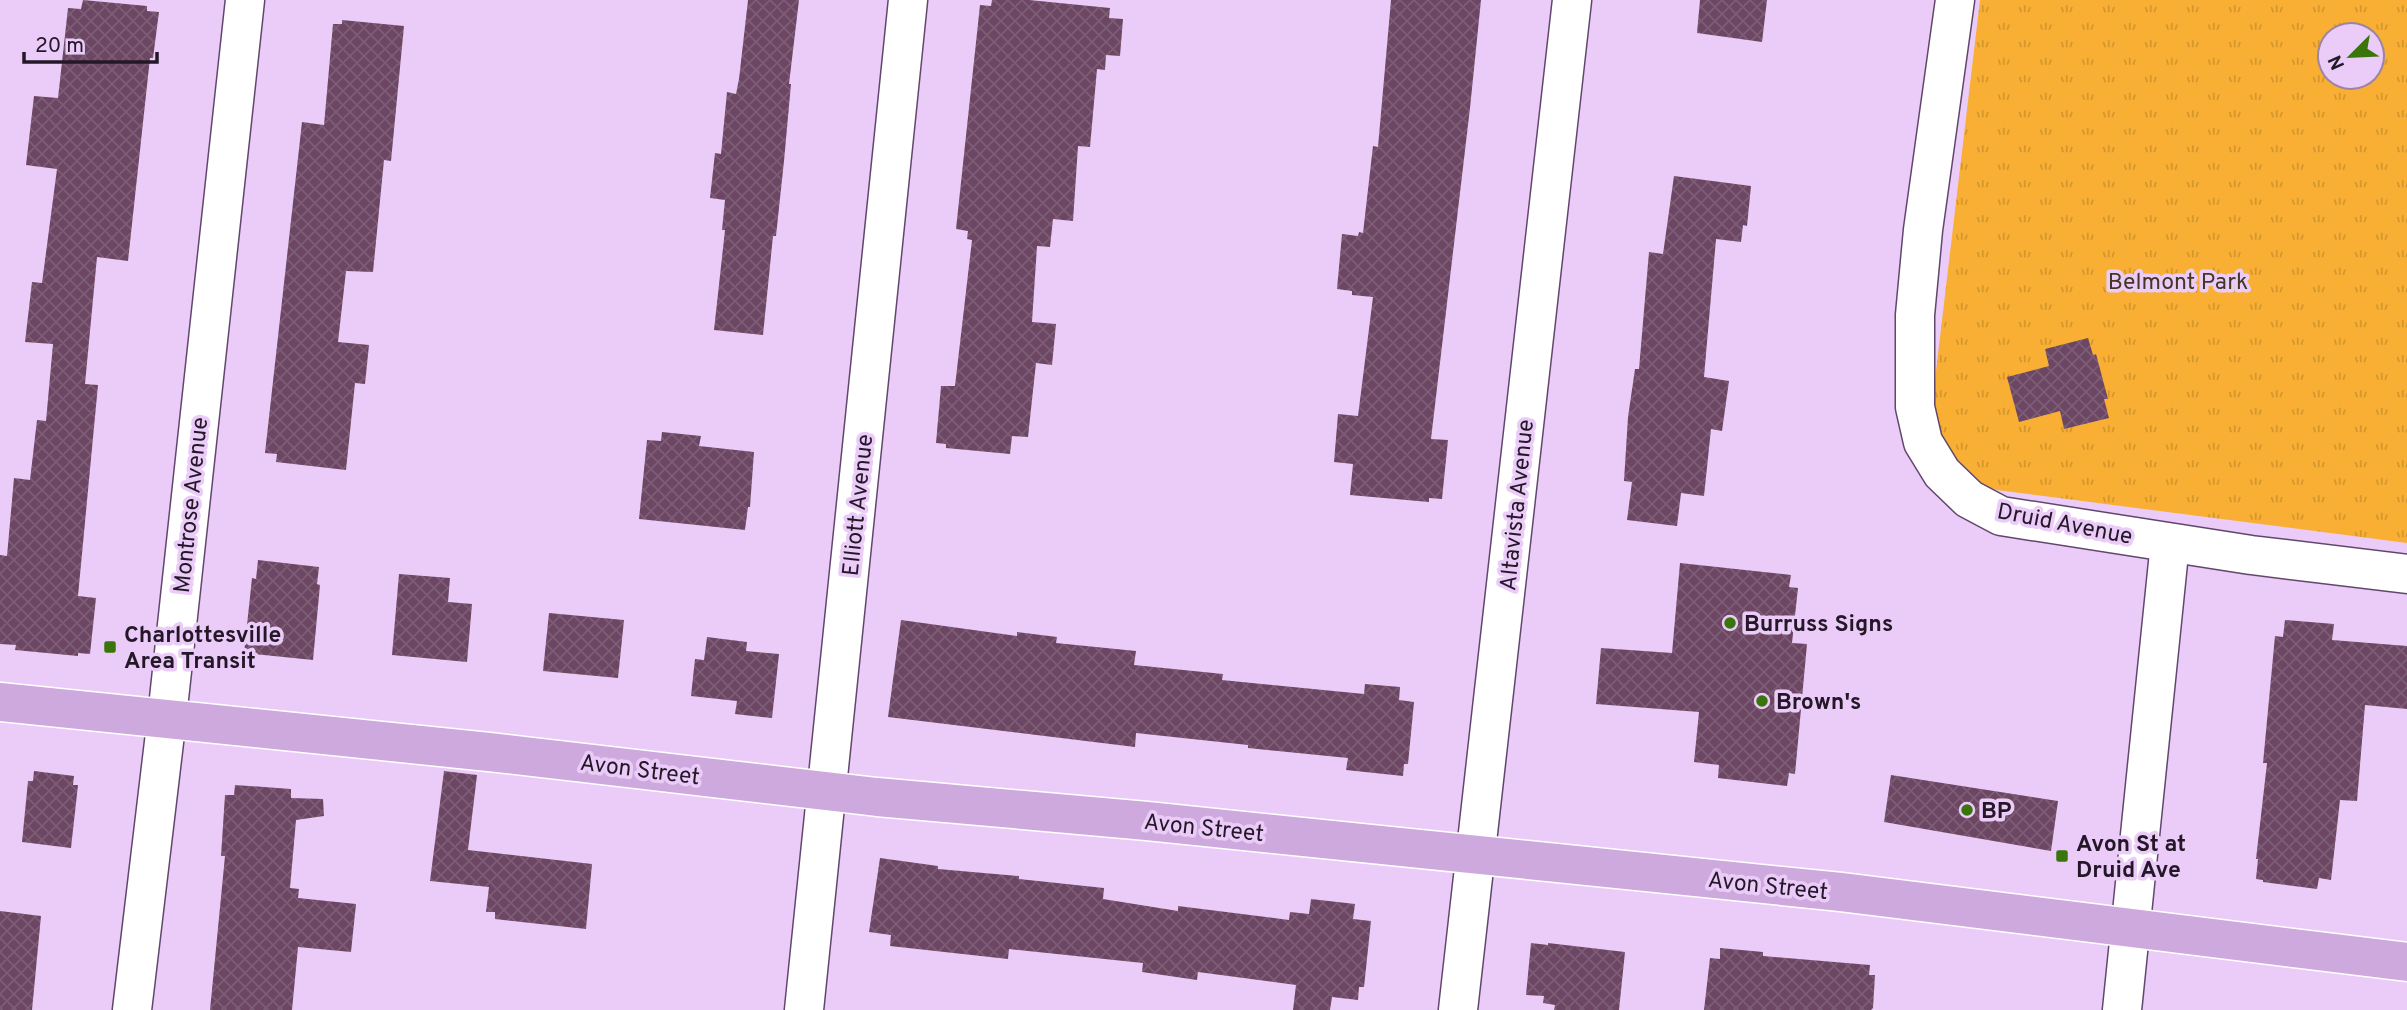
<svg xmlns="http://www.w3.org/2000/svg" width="2407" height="1010" viewBox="0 0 2407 1010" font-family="Overpass,sans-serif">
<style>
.park{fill:url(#park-tufts);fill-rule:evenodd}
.building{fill:url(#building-cross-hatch)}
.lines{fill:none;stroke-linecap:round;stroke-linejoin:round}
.minor-casing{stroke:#61476b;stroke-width:41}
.major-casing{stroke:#fff;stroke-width:41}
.minor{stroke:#fff;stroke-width:38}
.major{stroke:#cea9dd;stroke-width:38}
.poi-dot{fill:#39750a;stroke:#ebccf8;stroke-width:2.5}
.labels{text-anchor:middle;stroke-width:7;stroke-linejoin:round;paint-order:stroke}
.park-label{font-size:23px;fill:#433622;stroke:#ebccf8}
.street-label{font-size:23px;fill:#241828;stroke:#ebccf8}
.poi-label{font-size:23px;font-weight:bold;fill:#241828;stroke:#ebccf8;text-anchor:start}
</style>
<defs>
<pattern id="park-tufts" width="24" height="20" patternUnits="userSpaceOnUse" patternTransform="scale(1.75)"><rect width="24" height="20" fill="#f8af33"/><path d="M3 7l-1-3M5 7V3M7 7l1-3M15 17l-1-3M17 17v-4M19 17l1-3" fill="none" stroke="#d4962d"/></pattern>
<pattern id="building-cross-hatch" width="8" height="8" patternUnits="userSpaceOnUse" patternTransform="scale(1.75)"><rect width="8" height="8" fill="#6c4663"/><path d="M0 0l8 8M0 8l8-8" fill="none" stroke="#7c5d75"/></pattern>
</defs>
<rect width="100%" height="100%" fill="#ebccf8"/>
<path class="park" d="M 1980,0 L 2407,0 L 2407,543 L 1997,490 L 1975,483 L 1942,450 L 1933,407 L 1936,371 ZM 2330,35 L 2372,35 L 2372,77 L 2330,77 Z"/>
<g class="building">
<path d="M 83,0 L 147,6 L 147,11 L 159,12 L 153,58 L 150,58 L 128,261 L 97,257 L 85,384 L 98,385 L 78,596 L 96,598 L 90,654 L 78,653 L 78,656 L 15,650 L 16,645 L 0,644 L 0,555 L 7,556 L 14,478 L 30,480 L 37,420 L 46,421 L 53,344 L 25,342 L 32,282 L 42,283 L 57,169 L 26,165 L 34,96 L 58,98 L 68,8 L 81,9 Z"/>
<path d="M 748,0 L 799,0 L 789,84 L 791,84 L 784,161 L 776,236 L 773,236 L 763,335 L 714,330 L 725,230 L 722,230 L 725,200 L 710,198 L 715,153 L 721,154 L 727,92 L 736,94 L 739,79 Z"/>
<path d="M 992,0 L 1029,0 L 1110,8 L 1109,18 L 1123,19 L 1120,56 L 1106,55 L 1105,70 L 1097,69 L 1090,147 L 1078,146 L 1073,221 L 1053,219 L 1050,247 L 1037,246 L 1032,322 L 1056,324 L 1052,365 L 1036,363 L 1028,437 L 1012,436 L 1010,454 L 946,448 L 946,444 L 936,443 L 941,386 L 955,386 L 972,240 L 967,239 L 968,231 L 956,229 L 980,5 L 991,6 Z"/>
<path d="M 1391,0 L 1481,0 L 1470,108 L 1431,439 L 1448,440 L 1442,499 L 1429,498 L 1429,502 L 1350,495 L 1353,464 L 1334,462 L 1338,414 L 1358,416 L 1373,297 L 1352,295 L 1352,291 L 1337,289 L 1342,234 L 1358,236 L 1359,232 L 1363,233 L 1373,146 L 1378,147 Z"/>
<path d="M 1700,0 L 1767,0 L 1762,42 L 1697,33 Z"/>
<path d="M 342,20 L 404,26 L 391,161 L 384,160 L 373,272 L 346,271 L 338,342 L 369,345 L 365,384 L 355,383 L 346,470 L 276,462 L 277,454 L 265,453 L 302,122 L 324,125 L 333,24 L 342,24 Z"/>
<path d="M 1674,176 L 1751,186 L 1747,226 L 1743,225 L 1741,242 L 1716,239 L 1704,377 L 1729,381 L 1722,431 L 1711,429 L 1704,496 L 1681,493 L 1677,526 L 1627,520 L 1632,482 L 1624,481 L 1628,417 L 1635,369 L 1639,369 L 1649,252 L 1663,254 Z"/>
<path d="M 2088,338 L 2093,355 L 2096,354 L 2108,399 L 2104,399 L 2109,418 L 2064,429 L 2060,411 L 2019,422 L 2007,377 L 2049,366 L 2045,349 Z"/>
<path d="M 662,432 L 701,436 L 699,446 L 754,452 L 750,507 L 748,507 L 745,530 L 639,519 L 647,440 L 661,441 Z"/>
<path d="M 258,560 L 319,567 L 317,584 L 320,585 L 313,660 L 244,653 L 252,578 L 256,579 Z"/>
<path d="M 1680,563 L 1791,575 L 1789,587 L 1798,588 L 1792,643 L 1807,644 L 1795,774 L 1789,773 L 1787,786 L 1718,778 L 1719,765 L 1694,762 L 1699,712 L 1596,704 L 1601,648 L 1672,653 Z"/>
<path d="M 399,574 L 450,578 L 448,602 L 472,604 L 467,662 L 392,655 Z"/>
<path d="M 549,613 L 624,620 L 618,678 L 543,671 Z"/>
<path d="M 901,620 L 1017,636 L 1017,632 L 1057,637 L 1056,643 L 1136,651 L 1134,665 L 1223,674 L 1222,680 L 1364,694 L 1365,684 L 1400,687 L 1399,700 L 1414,702 L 1408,764 L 1404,764 L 1403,776 L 1346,770 L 1348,758 L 1248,748 L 1248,745 L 1136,733 L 1135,747 L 888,717 Z"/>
<path d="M 2285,620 L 2334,624 L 2332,640 L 2407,646 L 2407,709 L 2365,705 L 2357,801 L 2340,800 L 2331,880 L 2319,878 L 2317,889 L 2263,882 L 2263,880 L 2256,879 L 2258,859 L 2256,859 L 2267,763 L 2263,763 L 2275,636 L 2283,637 Z"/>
<path d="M 707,637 L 747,642 L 746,651 L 779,654 L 772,718 L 735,714 L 737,701 L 691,696 L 695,659 L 704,660 Z"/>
<path d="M 34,771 L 74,776 L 73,785 L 78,785 L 71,848 L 22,842 L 28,781 L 33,781 Z"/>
<path d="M 444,771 L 477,775 L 468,850 L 592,864 L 586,929 L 495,919 L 495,912 L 486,912 L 489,887 L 430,881 Z"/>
<path d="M 1891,775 L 2058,801 L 2051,851 L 1884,822 Z"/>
<path d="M 235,785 L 291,789 L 291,798 L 323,799 L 324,816 L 296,820 L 290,888 L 299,889 L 298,898 L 356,904 L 351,952 L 298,947 L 292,1010 L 210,1010 L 225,856 L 221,856 L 225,795 L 234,795 Z"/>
<path d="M 880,858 L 938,866 L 938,869 L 1019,876 L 1019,879 L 1104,888 L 1103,899 L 1178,911 L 1178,906 L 1289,920 L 1290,912 L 1309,914 L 1311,899 L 1355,904 L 1353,919 L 1371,921 L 1364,987 L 1359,987 L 1358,1000 L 1332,997 L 1330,1010 L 1293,1010 L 1296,985 L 1198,972 L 1197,980 L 1142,972 L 1143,963 L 1009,949 L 1008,959 L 890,946 L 891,935 L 869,932 Z"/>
<path d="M 0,911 L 41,916 L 32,1010 L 0,1010 Z"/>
<path d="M 1531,943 L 1548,945 L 1548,943 L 1625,952 L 1619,1010 L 1554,1010 L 1555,1005 L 1543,1003 L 1544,996 L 1526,995 Z"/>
<path d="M 1720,948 L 1763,952 L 1763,956 L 1870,965 L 1869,975 L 1875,975 L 1873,1008 L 1871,1010 L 1704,1010 L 1710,958 L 1720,959 Z"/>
</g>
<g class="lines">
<defs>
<g id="minor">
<path d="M 1955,0 L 1923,230 L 1915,315 L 1915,407 L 1923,442 L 1942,473 L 1969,499 L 2001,516 L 2251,555 L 2407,574"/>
<path d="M 132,1010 L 167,717 L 245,0"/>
<path d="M 804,1010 L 908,0"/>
<path d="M 1458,1010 L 1572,0"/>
<path d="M 2122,1010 L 2170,543"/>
</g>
<path id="major" d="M 0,702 L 489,752 L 877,797 L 1147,821 L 1841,892 L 2407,962"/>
</defs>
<use href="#minor" class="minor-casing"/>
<use href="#major" class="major-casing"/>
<use href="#minor" class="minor"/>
<use href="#major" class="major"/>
</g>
<g class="poi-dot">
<circle cx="1730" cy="623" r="7"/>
<rect x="103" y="640" width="14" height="14" rx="3.5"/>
<circle cx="1762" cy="701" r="7"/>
<circle cx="1967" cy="810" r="7"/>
<rect x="2055" y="849" width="14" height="14" rx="3.5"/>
</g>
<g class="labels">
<g class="park-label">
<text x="2178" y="289">Belmont Park</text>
</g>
<g class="street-label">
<text transform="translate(190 505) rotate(-84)" y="8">Montrose Avenue</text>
<text transform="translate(857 505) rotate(-84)" y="8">Elliott Avenue</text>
<text transform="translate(1516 505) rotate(-84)" y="8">Altavista Avenue</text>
<text transform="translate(2065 523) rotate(11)" y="8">Druid Avenue</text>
<text transform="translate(640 769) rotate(7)" y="8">Avon Street</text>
<text transform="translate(1204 827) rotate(6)" y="8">Avon Street</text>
<text transform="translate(1768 885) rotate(6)" y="8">Avon Street</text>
</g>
<g class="poi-label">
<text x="1744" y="631">Burruss Signs</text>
<text x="124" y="642">Charlottesville<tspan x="124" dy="26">Area Transit</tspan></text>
<text x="1776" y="709">Brown's</text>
<text x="1981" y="818">BP</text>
<text x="2076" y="851">Avon St at<tspan x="2076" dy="26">Druid Ave</tspan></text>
</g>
</g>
<g transform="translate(2351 56) rotate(246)"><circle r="33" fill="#ebccf8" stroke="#9b84a5" stroke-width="2"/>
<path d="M0-5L12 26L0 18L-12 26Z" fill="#39750a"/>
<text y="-10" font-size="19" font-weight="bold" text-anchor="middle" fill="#241828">N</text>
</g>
<path d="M24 52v10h133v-10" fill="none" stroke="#241828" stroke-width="3.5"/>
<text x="35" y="52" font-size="21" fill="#241828" stroke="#ebccf8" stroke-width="5" paint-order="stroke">20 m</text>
</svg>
